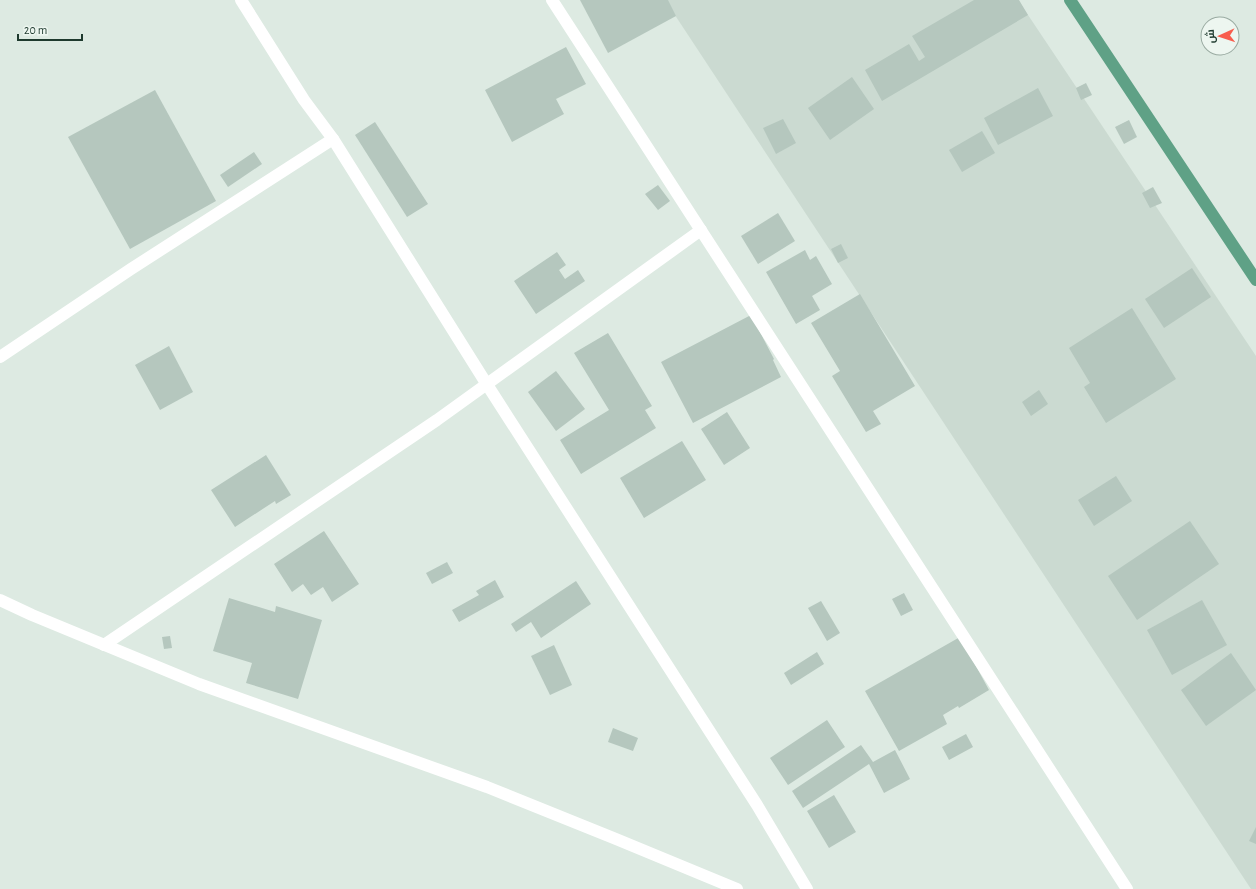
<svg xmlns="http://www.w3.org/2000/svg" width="1256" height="889" viewBox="0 0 1256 889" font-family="'Alegreya Sans',Cairo,sans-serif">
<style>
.built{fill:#cbdad1}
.building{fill:#b5c7be}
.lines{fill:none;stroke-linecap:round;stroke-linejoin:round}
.street{stroke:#fff;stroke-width:12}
.secondary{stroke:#fff;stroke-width:12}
.primary{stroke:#5fa186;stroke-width:12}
</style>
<rect width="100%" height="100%" fill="#ddeae2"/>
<path class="built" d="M 665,0 L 1018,0 L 1256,356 L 1256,889 L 1251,889 Z"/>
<g class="building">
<path d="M 580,0 L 668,0 L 676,16 L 608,53 Z"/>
<path d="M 974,0 L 1019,0 L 1028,15 L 882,101 L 865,70 L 909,44 L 919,61 L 925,57 L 912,36 Z"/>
<path d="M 566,47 L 586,84 L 556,99 L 564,114 L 512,142 L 485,90 Z"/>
<path d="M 852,77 L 874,109 L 830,140 L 808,108 Z"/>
<path d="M 1086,83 L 1092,95 L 1081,100 L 1076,88 Z"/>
<path d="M 1038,88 L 1053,116 L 998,145 L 984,118 Z"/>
<path d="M 155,90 L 216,201 L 130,249 L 68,137 Z"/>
<path d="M 783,119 L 796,143 L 776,154 L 763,128 Z"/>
<path d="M 1129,120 L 1137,137 L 1124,144 L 1115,127 Z"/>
<path d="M 375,122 L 428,204 L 407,217 L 355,135 Z"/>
<path d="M 982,131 L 995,153 L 962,172 L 949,150 Z"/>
<path d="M 254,152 L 262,164 L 228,187 L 220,175 Z"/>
<path d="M 658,185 L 670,201 L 658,210 L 645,194 Z"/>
<path d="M 1153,187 L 1162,203 L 1150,208 L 1142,193 Z"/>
<path d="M 778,213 L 795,241 L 758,264 L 741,236 Z"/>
<path d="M 841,244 L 848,258 L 838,263 L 831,249 Z"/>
<path d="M 805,250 L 810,260 L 816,256 L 832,284 L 812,296 L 820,310 L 796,324 L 766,272 Z"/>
<path d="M 557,252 L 566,265 L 559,270 L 565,279 L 578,270 L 585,281 L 536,314 L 514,281 Z"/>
<path d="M 1192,268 L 1211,297 L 1164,328 L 1145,299 Z"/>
<path d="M 860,294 L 915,386 L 873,411 L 881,424 L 866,432 L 832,376 L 840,371 L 811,323 Z"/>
<path d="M 1132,308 L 1176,379 L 1106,423 L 1084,387 L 1090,383 L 1069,348 Z"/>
<path d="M 751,315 L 774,359 L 773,360 L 781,377 L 693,423 L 661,362 Z"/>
<path d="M 608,333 L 652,406 L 645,410 L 656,428 L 581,474 L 560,440 L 609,410 L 574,353 Z"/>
<path d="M 169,346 L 193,392 L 160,410 L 135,365 Z"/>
<path d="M 556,371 L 585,409 L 556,431 L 528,392 Z"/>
<path d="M 1039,390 L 1048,404 L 1031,416 L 1022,402 Z"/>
<path d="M 727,412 L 750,448 L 724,465 L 701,429 Z"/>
<path d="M 682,441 L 706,480 L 644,518 L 620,478 Z"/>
<path d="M 266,455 L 291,495 L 276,504 L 275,501 L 235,527 L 211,490 Z"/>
<path d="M 1116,476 L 1132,501 L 1094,526 L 1078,500 Z"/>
<path d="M 1190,521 L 1219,564 L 1137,620 L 1108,576 Z"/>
<path d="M 324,531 L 359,584 L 332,602 L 323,587 L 311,595 L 303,584 L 292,592 L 274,564 Z"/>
<path d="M 447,562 L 453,573 L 432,584 L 426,573 Z"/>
<path d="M 495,580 L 504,597 L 459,622 L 452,610 L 479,595 L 476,591 Z"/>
<path d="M 576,581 L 591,604 L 541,638 L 531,622 L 516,632 L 511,624 Z"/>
<path d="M 904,593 L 913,610 L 901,616 L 892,599 Z"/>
<path d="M 229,598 L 275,612 L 276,606 L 322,620 L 298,699 L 246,683 L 252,663 L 213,651 Z"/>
<path d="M 1202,600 L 1227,645 L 1172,675 L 1147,630 Z"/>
<path d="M 821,601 L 840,633 L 827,641 L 808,608 Z"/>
<path d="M 170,636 L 172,648 L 164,649 L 162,637 Z"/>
<path d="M 960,637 L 989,690 L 959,708 L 958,706 L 943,715 L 947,724 L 899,751 L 865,691 Z"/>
<path d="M 554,645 L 572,685 L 550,695 L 531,656 Z"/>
<path d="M 817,652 L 824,664 L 791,685 L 784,673 Z"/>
<path d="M 1231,653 L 1256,690 L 1206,726 L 1181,690 Z"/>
<path d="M 827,720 L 845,747 L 788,785 L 770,758 Z"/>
<path d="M 613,728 L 638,738 L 633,751 L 608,742 Z"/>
<path d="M 966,734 L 973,747 L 949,760 L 942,747 Z"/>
<path d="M 861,745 L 873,762 L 895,750 L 910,779 L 884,793 L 869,764 L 803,808 L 792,791 Z"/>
<path d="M 834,795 L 856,832 L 829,848 L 807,811 Z"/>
<path d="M 1256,827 L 1256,844 L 1249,841 Z"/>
</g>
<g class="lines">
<g class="street">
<path d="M 241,0 L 304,100 L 333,139 L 486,383 L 757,805 L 807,889"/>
<path d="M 552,0 L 1127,889"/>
<path d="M 0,357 L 131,269 L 333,139"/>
<path d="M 104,645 L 437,420 L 701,230"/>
</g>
<path class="secondary" d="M 0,600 L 32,615 L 199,684 L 487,787 L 616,839 L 737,889"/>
<path class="primary" d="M 1070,0 L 1256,280"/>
</g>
<g transform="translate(1220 36) rotate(267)"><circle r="19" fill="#edf6f0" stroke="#9aaba2"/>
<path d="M0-3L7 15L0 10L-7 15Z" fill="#f85d4d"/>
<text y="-6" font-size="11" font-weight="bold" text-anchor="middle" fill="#1e3a2e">ش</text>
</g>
<path d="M18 34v6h64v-6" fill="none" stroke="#1e3a2e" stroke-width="2"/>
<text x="24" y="34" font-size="12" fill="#1e3a2e" stroke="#edf6f0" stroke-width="3" paint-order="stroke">20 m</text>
</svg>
